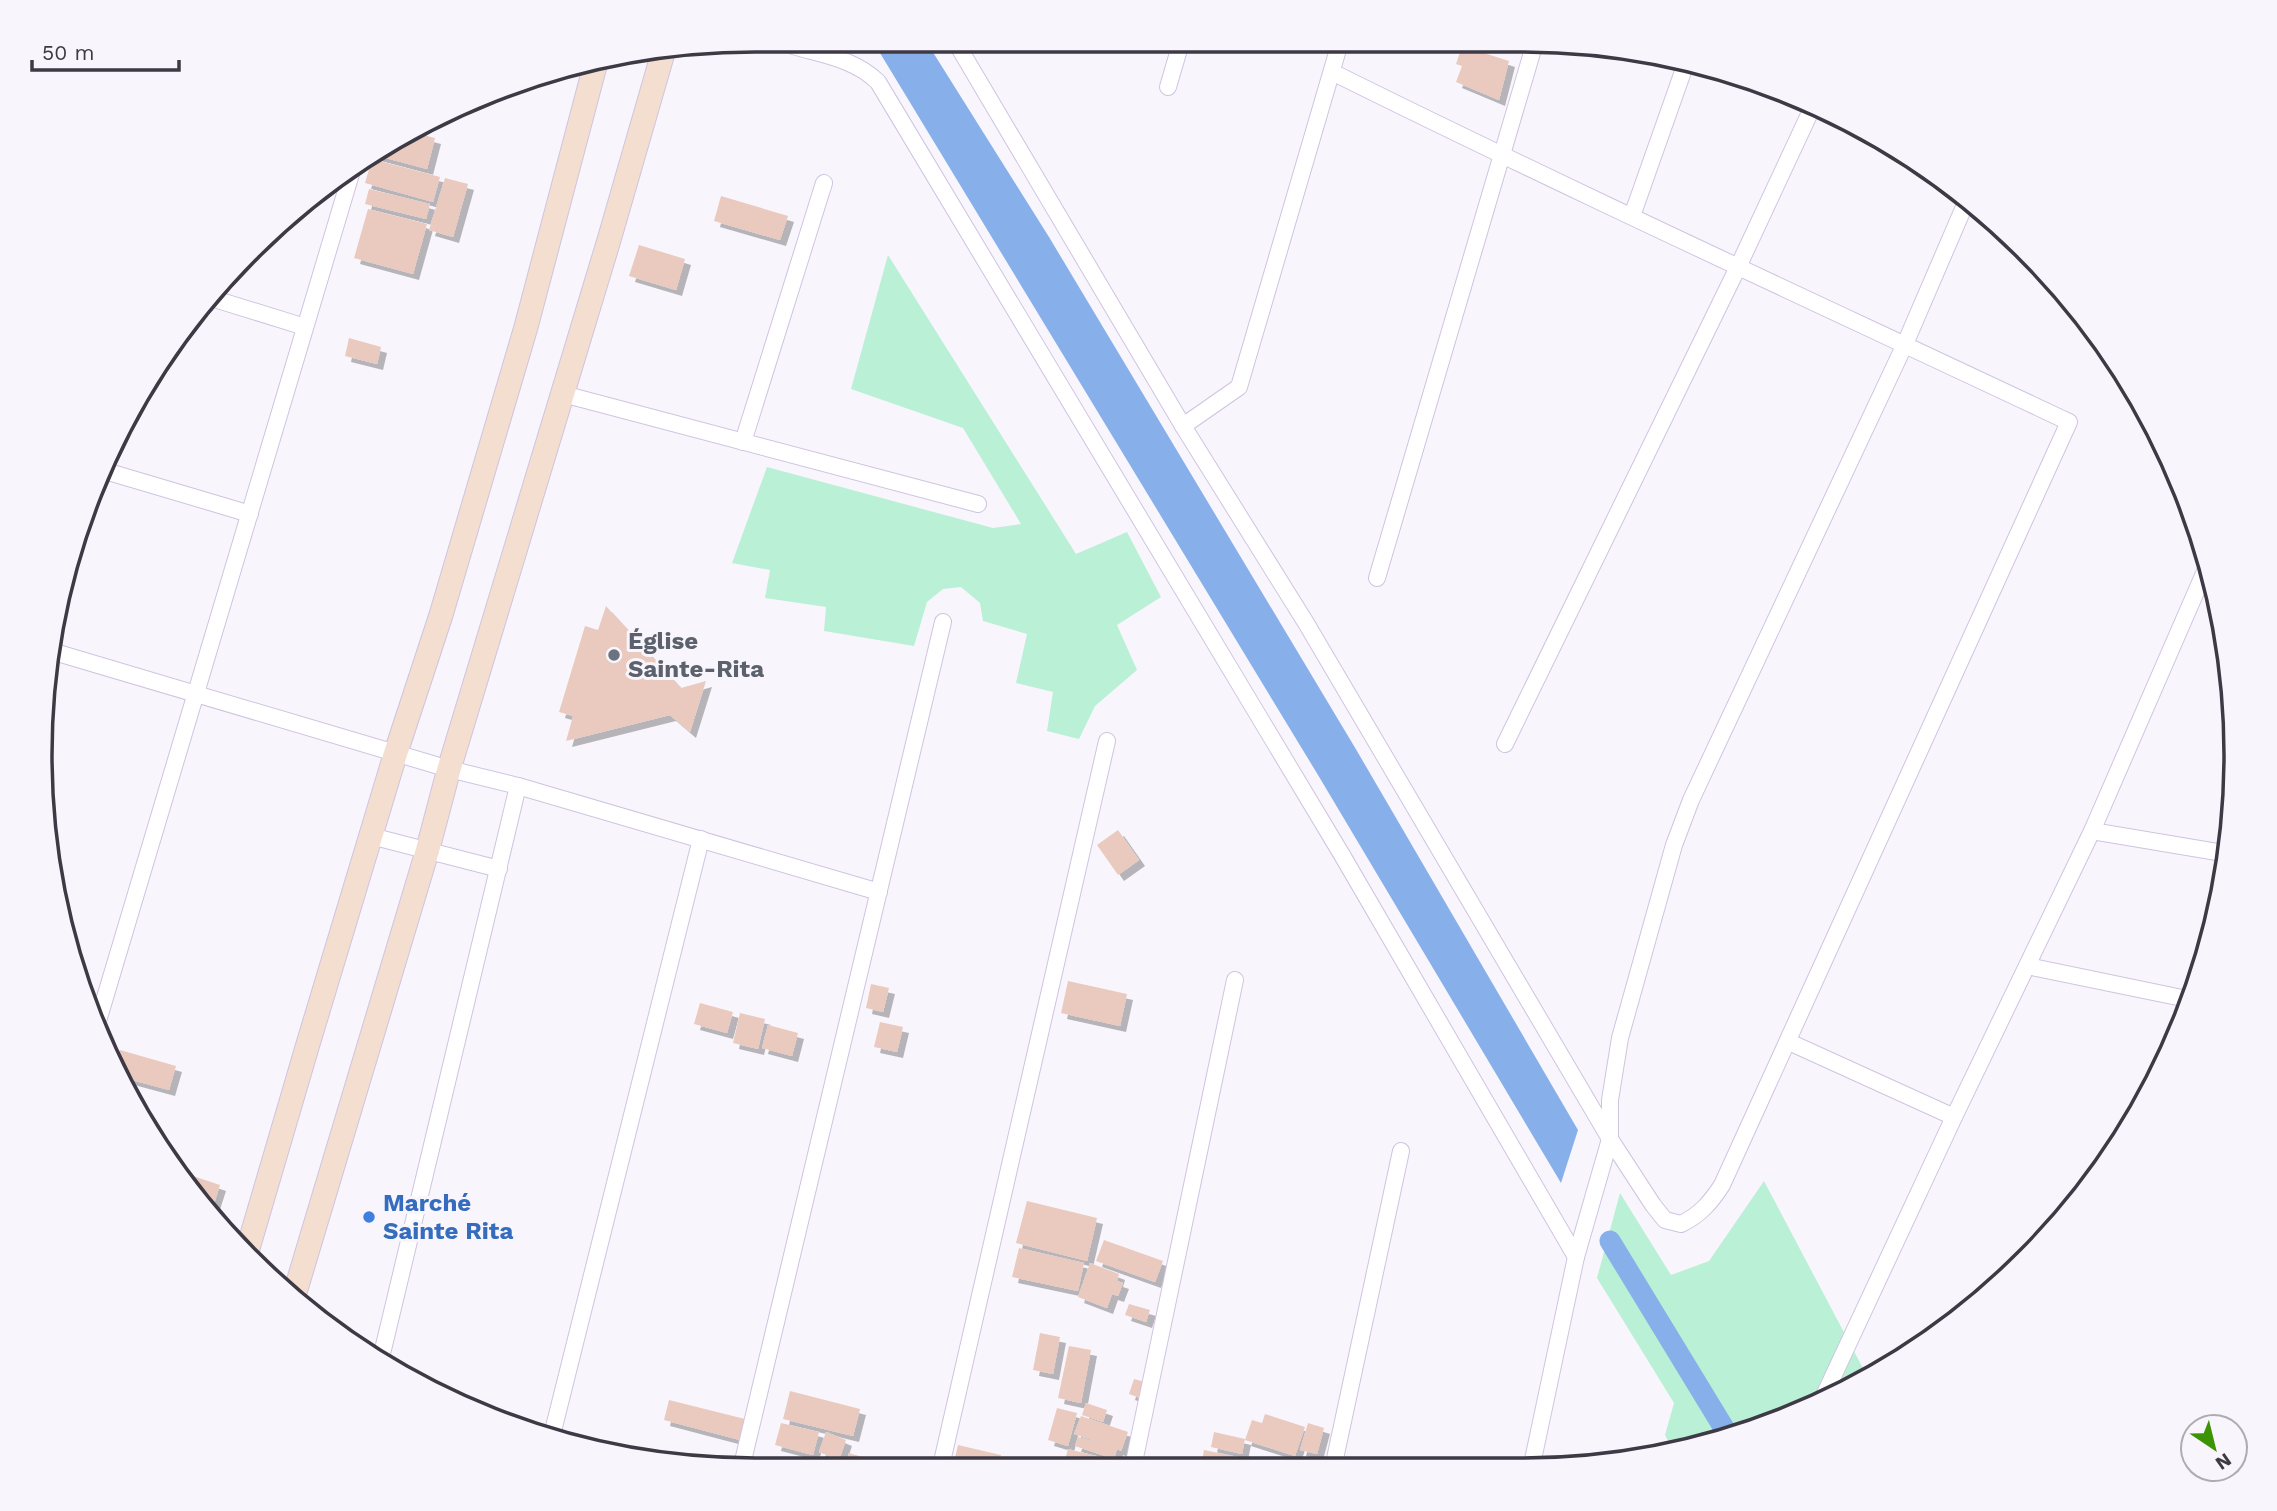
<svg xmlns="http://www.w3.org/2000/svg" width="2277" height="1511" viewBox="0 0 2277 1511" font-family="'Work Sans',sans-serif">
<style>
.green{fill:#baf0d6}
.water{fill:#87b0ea}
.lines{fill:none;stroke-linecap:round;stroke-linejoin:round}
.canal{stroke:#87b0ea;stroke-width:21}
.building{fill:#eacabe;filter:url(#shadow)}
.street-casing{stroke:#cfc4e0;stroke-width:18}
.secondary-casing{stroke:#cfc4e0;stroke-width:25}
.street{stroke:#fff;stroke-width:16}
.secondary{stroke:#f4decf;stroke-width:23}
.worship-dot{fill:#6b7280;stroke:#f8f6fc;stroke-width:2.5}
.shop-dot{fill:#3f7fe0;stroke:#f8f6fc;stroke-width:2.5}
.labels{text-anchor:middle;stroke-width:6;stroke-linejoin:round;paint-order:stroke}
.worship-label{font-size:24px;font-weight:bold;fill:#5b616d;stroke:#f8f6fc;text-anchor:start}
.shop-label{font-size:24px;font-weight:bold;fill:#366cbe;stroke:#f8f6fc;text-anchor:start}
.rim{fill:none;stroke:#3e3a45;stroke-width:3.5}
</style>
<defs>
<filter id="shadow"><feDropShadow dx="6" dy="6" stdDeviation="0" flood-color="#0004"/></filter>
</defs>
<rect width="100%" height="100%" fill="#f8f6fc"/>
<g class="green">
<path d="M 888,255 L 1076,554 L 1127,532 L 1161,597 L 1117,625 L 1137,670 L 1095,706 L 1079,739 L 1047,731 L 1053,692 L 1016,683 L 1027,634 L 983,621 L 980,603 L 961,587 L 943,589 L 927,602 L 914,646 L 824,631 L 826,607 L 765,598 L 770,570 L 732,563 L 767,467 L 993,528 L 1021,524 L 963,428 L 851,389 Z"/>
<path d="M 1764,1181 L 1866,1374 L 1870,1377 L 1837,1397 L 1706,1446 L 1674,1452 L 1665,1435 L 1674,1403 L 1597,1278 L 1620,1193 L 1671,1275 L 1709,1261 Z"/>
</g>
<path class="water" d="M 857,46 L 929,46 L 1049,237 L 1357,751 L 1578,1130 L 1561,1183 L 1318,775 L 880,53 Z"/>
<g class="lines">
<path class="canal" d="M 1610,1241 L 1730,1438"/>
</g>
<g class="building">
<path d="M 1462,46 L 1509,61 L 1499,100 L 1456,82 L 1462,66 L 1456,64 Z"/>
<path d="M 415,133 L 435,138 L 427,169 L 371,154 Z"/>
<path d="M 372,159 L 440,177 L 433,202 L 365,183 Z"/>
<path d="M 445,178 L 468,184 L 453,237 L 429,230 Z"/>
<path d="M 369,189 L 430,204 L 426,219 L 365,204 Z"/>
<path d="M 721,196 L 788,216 L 780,240 L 714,221 Z"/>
<path d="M 368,209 L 427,224 L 413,274 L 354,258 Z"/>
<path d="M 639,245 L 685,259 L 676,290 L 629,276 Z"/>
<path d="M 349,338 L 381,347 L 377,364 L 345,356 Z"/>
<path d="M 606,606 L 681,688 L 706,681 L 690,732 L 670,715 L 566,741 L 573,716 L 559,712 L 585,626 L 598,630 Z"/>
<path d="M 1118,830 L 1139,860 L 1118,875 L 1097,845 Z"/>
<path d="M 1068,981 L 1127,994 L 1120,1026 L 1061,1013 Z"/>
<path d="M 871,984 L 889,988 L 883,1012 L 866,1008 Z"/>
<path d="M 700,1003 L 733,1012 L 727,1033 L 694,1024 Z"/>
<path d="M 740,1013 L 765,1019 L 758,1049 L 733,1043 Z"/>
<path d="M 880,1022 L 903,1027 L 897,1052 L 874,1047 Z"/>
<path d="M 768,1025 L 798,1033 L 792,1056 L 762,1048 Z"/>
<path d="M 120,1050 L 176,1066 L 169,1090 L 121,1077 L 116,1065 Z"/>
<path d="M 178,1171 L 220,1185 L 210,1216 Z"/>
<path d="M 1027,1201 L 1097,1218 L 1087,1261 L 1016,1243 Z"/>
<path d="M 1104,1240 L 1163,1261 L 1155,1282 L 1096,1261 Z"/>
<path d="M 1019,1248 L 1084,1263 L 1078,1291 L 1012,1277 Z"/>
<path d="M 1090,1263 L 1119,1274 L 1117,1281 L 1123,1283 L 1118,1296 L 1112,1294 L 1107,1308 L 1078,1297 Z"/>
<path d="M 1129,1304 L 1150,1310 L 1146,1322 L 1125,1315 Z"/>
<path d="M 1040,1333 L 1060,1337 L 1053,1374 L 1033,1370 Z"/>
<path d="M 1069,1346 L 1091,1350 L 1081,1403 L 1058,1398 Z"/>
<path d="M 1134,1379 L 1145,1382 L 1140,1398 L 1129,1394 Z"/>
<path d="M 790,1391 L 860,1409 L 853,1436 L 783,1419 Z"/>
<path d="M 669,1400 L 745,1419 L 740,1440 L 664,1420 Z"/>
<path d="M 1086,1403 L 1107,1410 L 1103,1422 L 1082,1415 Z"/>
<path d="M 1057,1408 L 1077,1413 L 1068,1446 L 1048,1440 Z"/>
<path d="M 1265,1414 L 1305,1427 L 1295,1456 L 1245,1440 L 1252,1420 L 1262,1423 Z"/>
<path d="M 1081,1416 L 1128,1432 L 1121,1451 L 1117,1449 L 1114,1459 L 1075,1446 L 1078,1437 L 1109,1446 L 1074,1434 Z"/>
<path d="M 781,1423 L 819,1432 L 813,1455 L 775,1445 Z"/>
<path d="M 1308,1423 L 1324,1428 L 1317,1454 L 1300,1450 Z"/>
<path d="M 826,1432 L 846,1440 L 839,1460 L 819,1452 Z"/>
<path d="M 1214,1432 L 1245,1439 L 1242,1454 L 1211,1447 Z"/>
<path d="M 958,1445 L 1001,1455 L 999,1466 L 953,1466 Z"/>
<path d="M 1068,1449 L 1116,1461 L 1114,1467 L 1063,1467 Z"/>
<path d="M 1204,1450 L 1238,1457 L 1235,1468 L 1201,1467 Z"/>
<path d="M 849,1453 L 889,1465 L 889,1466 L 846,1466 Z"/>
</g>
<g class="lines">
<defs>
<g id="street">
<path d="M 793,46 C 823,55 855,59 878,82 L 1342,855 L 1576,1257"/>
<path d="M 958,46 L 1183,426 L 1306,623 L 1610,1139 L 1653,1205 L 1665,1220 L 1681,1224 C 1700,1215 1711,1202 1722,1185 L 2069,422 C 1823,306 1576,193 1332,72"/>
<path d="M 1168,87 L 1180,46"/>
<path d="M 1632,216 L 1686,63"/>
<path d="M 208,297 L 305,327"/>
<path d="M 563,394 L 978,504"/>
<path d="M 1183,426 L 1239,387 L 1339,46"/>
<path d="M 743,442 L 824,183"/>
<path d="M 102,470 L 250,514"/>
<path d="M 1377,578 L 1534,46"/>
<path d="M 51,651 L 449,769 L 518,786 L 879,892"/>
<path d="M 1505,744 L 1739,265 L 1814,104"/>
<path d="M 2092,831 L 2229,854"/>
<path d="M 371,836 L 499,869"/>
<path d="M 2027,966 L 2192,1000"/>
<path d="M 98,1021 L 354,164"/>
<path d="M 1789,1042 L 1954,1117"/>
<path d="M 381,1358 L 518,786"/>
<path d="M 1822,1400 L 1954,1117 L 2092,831 L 2209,562"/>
<path d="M 551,1439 L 701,839"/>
<path d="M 742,1465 L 943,622"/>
<path d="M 941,1466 L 1107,741"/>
<path d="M 1133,1467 L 1235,980"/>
<path d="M 1333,1468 L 1401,1151"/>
<path d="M 1531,1469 L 1576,1257 L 1610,1139 L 1610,1100 L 1620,1038 L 1674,845 L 1691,800 L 1905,344 L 1967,200"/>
</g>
<g id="secondary">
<path d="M 246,1255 L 308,1044 L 396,752 L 441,615 L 526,327 L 596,62"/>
<path d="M 293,1299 L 427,852 L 449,769 L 609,240 L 665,46"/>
</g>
</defs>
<use href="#street" class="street-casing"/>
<use href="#secondary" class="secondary-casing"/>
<use href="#street" class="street"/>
<use href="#secondary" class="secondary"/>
</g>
<circle class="worship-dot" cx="614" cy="655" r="7"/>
<circle class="shop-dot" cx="369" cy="1217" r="7"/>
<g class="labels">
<g class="worship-label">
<text x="628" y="649">Église<tspan x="628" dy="28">Sainte-Rita</tspan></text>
</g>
<g class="shop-label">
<text x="383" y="1211">Marché<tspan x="383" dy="28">Sainte Rita</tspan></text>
</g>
</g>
<path d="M0 0H2277V1511H0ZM755 52H1521A703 703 0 0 1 2224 755V755A703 703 0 0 1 1521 1458H755A703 703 0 0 1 52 755V755A703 703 0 0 1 755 52Z" fill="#f8f6fc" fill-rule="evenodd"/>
<path class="rim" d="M755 52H1521A703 703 0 0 1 2224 755V755A703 703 0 0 1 1521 1458H755A703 703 0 0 1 52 755V755A703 703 0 0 1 755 52Z"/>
<g transform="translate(2214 1448) rotate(145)"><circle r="33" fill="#f8f6fc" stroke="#aeabb3" stroke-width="2"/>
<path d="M0-5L12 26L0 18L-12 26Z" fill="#3c9405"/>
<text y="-10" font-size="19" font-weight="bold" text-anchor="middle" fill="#3e3a45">N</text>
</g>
<path d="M32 60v10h147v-10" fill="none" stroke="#3e3a45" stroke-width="3.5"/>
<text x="42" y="60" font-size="21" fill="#3e3a45" stroke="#f8f6fc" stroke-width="5" paint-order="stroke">50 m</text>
</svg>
